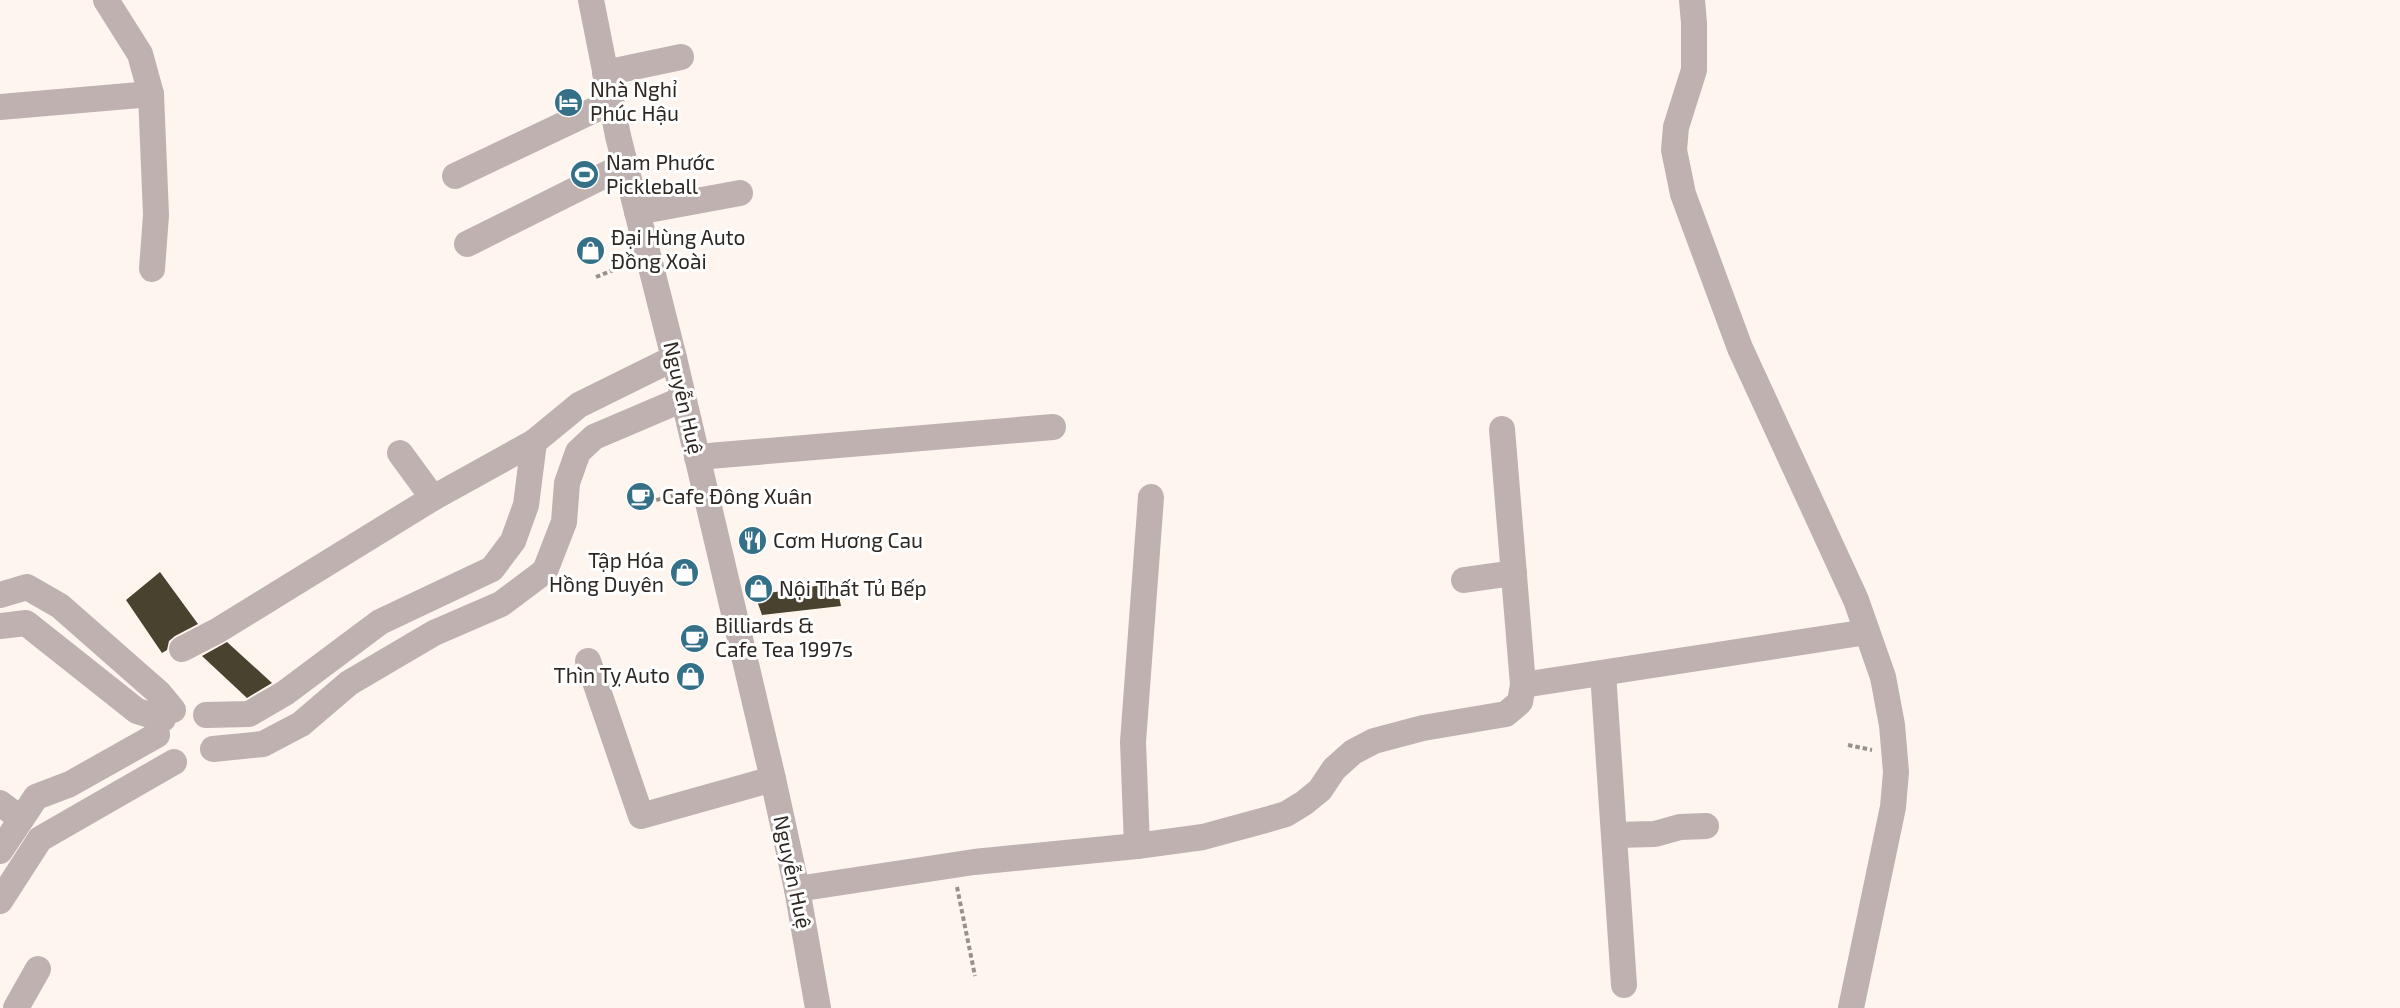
<svg xmlns="http://www.w3.org/2000/svg" width="2400" height="1008" viewBox="0 0 2400 1008" font-family="'Exo 2',sans-serif">
<style>
.building{fill:#48422f}
.lines{fill:none;stroke-linecap:round;stroke-linejoin:round}
.path{stroke:#989089;stroke-width:4;stroke-dasharray:4.5 3;stroke-linecap:butt}
.minor{stroke:#beb1b0;stroke-width:26}
.labels{text-anchor:middle;stroke-width:6;stroke-linejoin:round;paint-order:stroke}
.poi-label{font-size:21px;fill:#2f2721;stroke:#fff;text-anchor:start}
.street-label{font-size:21px;fill:#2f2721;stroke:#fff}
</style>
<rect width="100%" height="100%" fill="#fef5ee"/>
<g class="building">
<path d="M 160,572 L 198,624 L 175,636 L 169,641 L 167,650 L 162,653 L 126,600 Z"/>
<path d="M 836,583 L 841,606 L 762,615 L 755,595 Z"/>
<path d="M 227,642 L 272,683 L 247,698 L 202,656 Z"/>
</g>
<g class="lines">
<g class="path">
<path d="M 596,277 L 628,264"/>
<path d="M 649,502 L 683,493"/>
<path d="M 1848,745 L 1872,750"/>
<path d="M 957,887 L 975,976"/>
</g>
<g class="minor">
<path d="M 106,0 L 140,54 L 151,94 L 156,215 L 152,269"/>
<path d="M 591,0 L 618,136 L 674,358 L 773,779 L 797,889 L 818,1008"/>
<path d="M 1692,0 L 1694,23 L 1694,70 L 1676,127 L 1674,150 L 1683,194 L 1740,348 L 1856,600 L 1883,677 L 1892,725 L 1896,772 L 1893,807 L 1851,1008"/>
<path d="M 605,73 L 681,57"/>
<path d="M 0,107 L 151,94"/>
<path d="M 455,176 L 611,102"/>
<path d="M 637,212 L 740,193"/>
<path d="M 467,244 L 625,165"/>
<path d="M 400,453 L 433,498"/>
<path d="M 697,457 L 1053,427"/>
<path d="M 1464,580 L 1514,573"/>
<path d="M 0,595 L 27,587 L 60,606 L 159,693 L 173,710"/>
<path d="M 0,626 L 26,623 L 137,711 L 163,719"/>
<path d="M 182,649 L 217,631 L 433,498 L 534,442"/>
<path d="M 588,661 L 641,816 L 773,779"/>
<path d="M 1603,673 L 1624,985"/>
<path d="M 1523,685 L 1867,632"/>
<path d="M 206,715 L 249,714 L 285,693 L 380,622 L 492,569 L 513,541 L 526,505 L 534,442 L 579,405 L 674,358"/>
<path d="M 213,749 L 263,744 L 301,724 L 349,683 L 434,633 L 501,604 L 545,571 L 564,522 L 567,483 L 578,452 L 594,437 L 683,399"/>
<path d="M 0,803 L 21,819"/>
<path d="M 1614,835 L 1655,834 L 1680,827 L 1706,826"/>
<path d="M 1137,846 L 1133,742 L 1151,497"/>
<path d="M 0,851 L 36,797 L 70,784 L 157,735"/>
<path d="M 797,889 L 974,862 L 1137,846 L 1203,837 L 1269,819 L 1286,814 L 1304,803 L 1320,790 L 1334,769 L 1353,752 L 1374,741 L 1423,728 L 1506,714 L 1520,702 L 1523,685 L 1502,429"/>
<path d="M 0,901 L 40,839 L 174,762"/>
<path d="M 16,1008 L 38,969"/>
</g>
</g>
<defs>
<symbol id="hotel-disc" viewBox="-11 -11 22 22"><circle r="9.5" fill="#347087" stroke="#fff"/><path d="M-6-4.5h1.5V1H6V5H4.5V3h-9V5H-6ZM-4 0a1.8 1.8 0 1 1 3.6 0ZM.5 0V-2.5h3Q6-2.5 6 0Z" fill="#fff"/></symbol>
<symbol id="stadium-disc" viewBox="-11 -11 22 22"><circle r="9.5" fill="#347087" stroke="#fff"/><path d="M0-5a6.5 5 0 1 0 0 10a6.5 5 0 1 0 0-10ZM-3.5-1.8h7v3.6h-7Z" fill="#fff"/></symbol>
<symbol id="shop-disc" viewBox="-11 -11 22 22"><circle r="9.5" fill="#347087" stroke="#fff"/><path d="M-5-2.5h2.3a2.7 3.5 0 0 1 5.4 0H5L5.5 6h-11ZM-1.5-2.5h3a1.5 2.3 0 0 0-3 0Z" fill="#fff"/></symbol>
<symbol id="cafe-disc" viewBox="-11 -11 22 22"><circle r="9.5" fill="#347087" stroke="#fff"/><path d="M-5.5-4.5H6V0H3Q3 3.5 0 3.5H-2.5Q-5.5 3.5-5.5 0ZM3-3.2v2h1.7v-2ZM-6 4.5H4V6H-6Z" fill="#fff"/></symbol>
<symbol id="restaurant-disc" viewBox="-11 -11 22 22"><circle r="9.5" fill="#347087" stroke="#fff"/><path d="M-5-6h1v4h1v-4h1v4h1v-4h1v5L-1.5 .5V6h-2V.5L-5-1ZM5-6V6H3V1.5H1.5Q1.5-4 5-6Z" fill="#fff"/></symbol>
</defs>
<g fill-rule="evenodd">
<use href="#hotel-disc" x="552" y="86" width="33" height="33"/>
<use href="#stadium-disc" x="568" y="158" width="33" height="33"/>
<use href="#shop-disc" x="574" y="234" width="33" height="33"/>
<use href="#cafe-disc" x="624" y="480" width="33" height="33"/>
<use href="#restaurant-disc" x="736" y="524" width="33" height="33"/>
<use href="#shop-disc" x="668" y="556" width="33" height="33"/>
<use href="#shop-disc" x="742" y="572" width="33" height="33"/>
<use href="#cafe-disc" x="678" y="622" width="33" height="33"/>
<use href="#shop-disc" x="674" y="660" width="33" height="33"/>
</g>
<g class="labels">
<g class="poi-label">
<text x="590" y="97">Nhà Nghỉ<tspan x="590" dy="24">Phúc Hậu</tspan></text>
<text x="606" y="170">Nam Phước<tspan x="606" dy="24">Pickleball</tspan></text>
<text x="611" y="245">Đại Hùng Auto<tspan x="611" dy="24">Đồng Xoài</tspan></text>
<text x="662" y="504">Cafe Đông Xuân</text>
<text x="773" y="548">Cơm Hương Cau</text>
<text x="664" y="568" text-anchor="end">Tập Hóa<tspan x="664" dy="24">Hồng Duyên</tspan></text>
<text x="779" y="596">Nội Thất Tủ Bếp</text>
<text x="715" y="633">Billiards &amp;<tspan x="715" dy="24">Cafe Tea 1997s</tspan></text>
<text x="670" y="683" text-anchor="end">Thìn Tỵ Auto</text>
</g>
<g class="street-label">
<text transform="translate(683 398) rotate(77)" y="7">Nguyễn Huệ</text>
<text transform="translate(792 872) rotate(78)" y="7">Nguyễn Huệ</text>
</g>
</g>
</svg>
